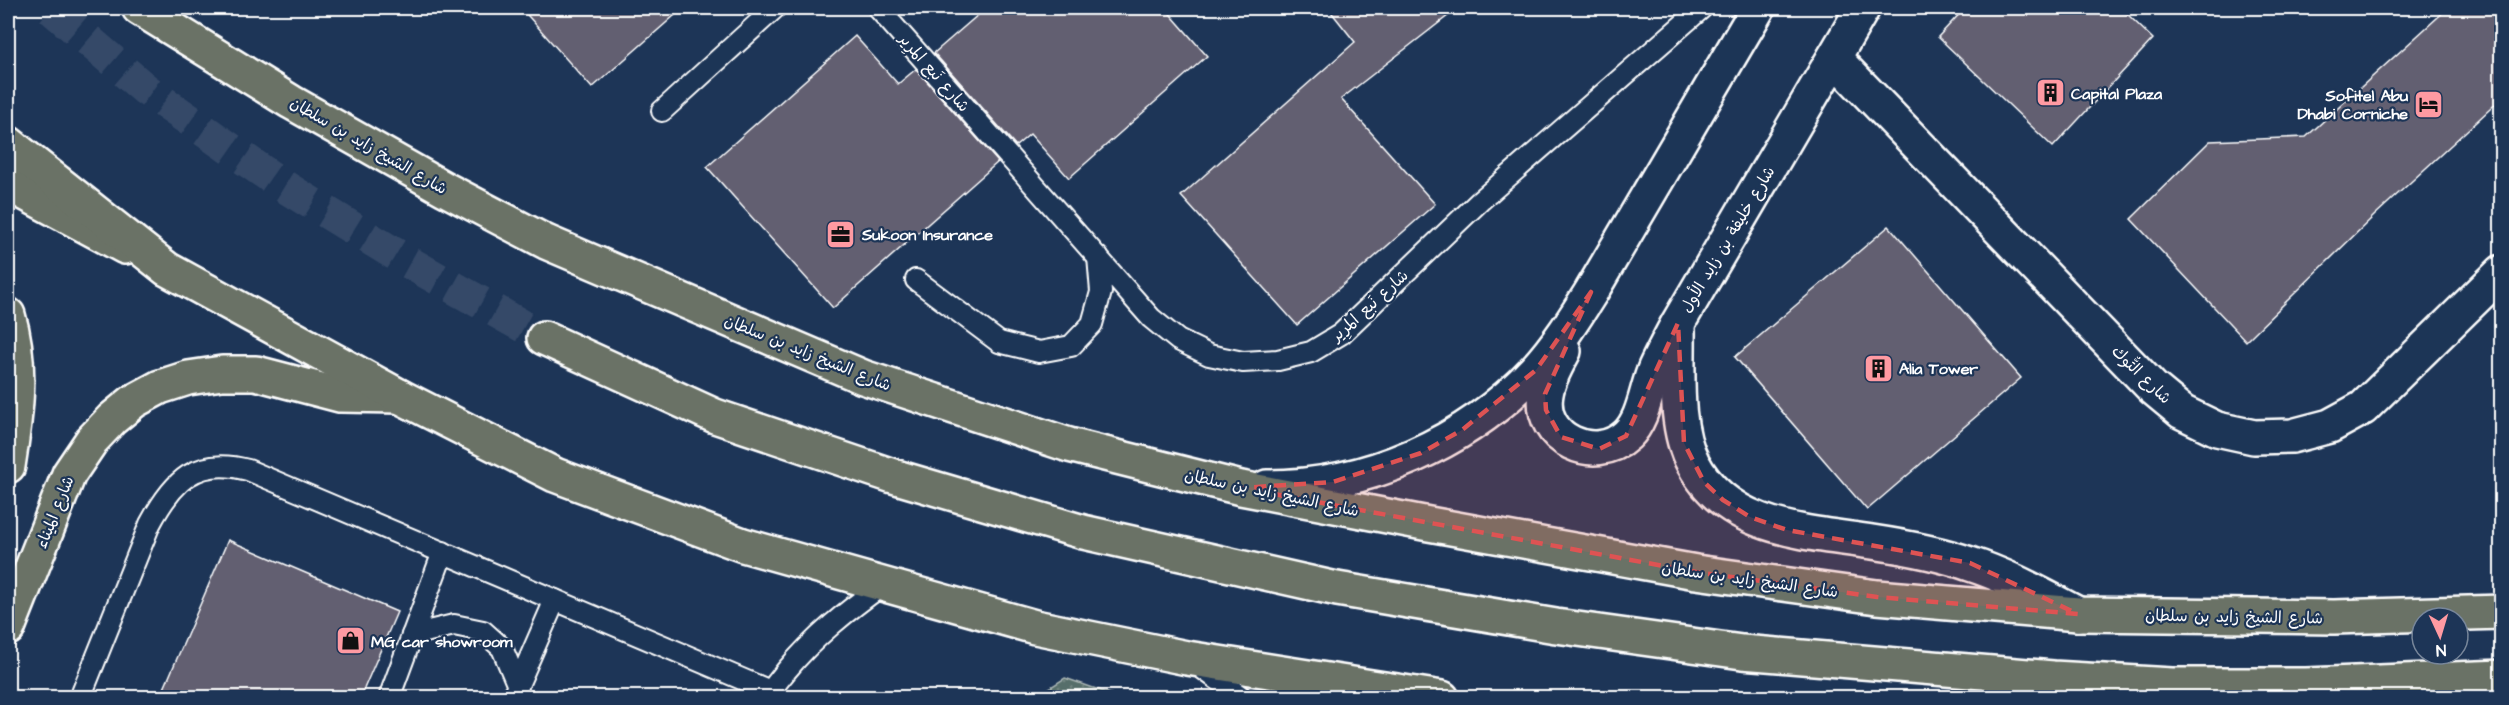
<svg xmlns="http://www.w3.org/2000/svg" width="2509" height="705" viewBox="0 0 2509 705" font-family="'Architects Daughter','Playpen Sans Arabic',sans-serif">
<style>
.grass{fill:url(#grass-dots);stroke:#abb6b4;stroke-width:1.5}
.building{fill:#625e71;stroke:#fff;stroke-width:1.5}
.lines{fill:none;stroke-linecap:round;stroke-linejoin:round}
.trunk-tunnel{stroke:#344968;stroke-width:33;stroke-dasharray:33 16;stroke-linecap:butt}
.service-casing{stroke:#fff;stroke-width:24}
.minor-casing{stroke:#fff;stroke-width:38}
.secondary-casing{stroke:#fff;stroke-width:38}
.primary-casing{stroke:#fff;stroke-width:38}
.trunk-casing{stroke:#fff;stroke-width:38}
.service{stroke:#1d3557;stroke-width:20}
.minor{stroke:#1d3557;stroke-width:33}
.secondary{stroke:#1d3557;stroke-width:33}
.primary{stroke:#6a7266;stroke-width:33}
.trunk{stroke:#6a7266;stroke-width:33}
.marked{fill:#de5353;fill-opacity:0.2;stroke:#de5353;stroke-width:4.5;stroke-dasharray:12 8;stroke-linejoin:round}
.labels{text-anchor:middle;stroke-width:4.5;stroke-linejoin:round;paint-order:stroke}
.street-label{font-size:16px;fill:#fff;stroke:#1d3557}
.poi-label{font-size:16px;font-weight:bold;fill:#fff;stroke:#1d3557;text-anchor:start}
</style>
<defs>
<pattern id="grass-dots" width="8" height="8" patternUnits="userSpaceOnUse" patternTransform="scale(1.5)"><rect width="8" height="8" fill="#576e6a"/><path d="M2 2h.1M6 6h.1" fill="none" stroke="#708480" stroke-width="1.8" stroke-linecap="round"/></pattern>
</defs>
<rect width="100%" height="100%" fill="#1d3557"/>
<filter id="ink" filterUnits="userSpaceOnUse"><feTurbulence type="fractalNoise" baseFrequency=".0167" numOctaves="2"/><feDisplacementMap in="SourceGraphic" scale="12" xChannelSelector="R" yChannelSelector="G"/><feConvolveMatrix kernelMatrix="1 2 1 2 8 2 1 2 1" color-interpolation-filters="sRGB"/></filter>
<g filter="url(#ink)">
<path class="grass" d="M 1065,678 L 1119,697 L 1035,697 Z"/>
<g class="building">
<path d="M 521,8 L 683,8 L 592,88 Z"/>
<path d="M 986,8 L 1165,8 L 1207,56 L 1069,178 L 1030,134 L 1016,146 L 934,53 Z"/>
<path d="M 1328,8 L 1458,8 L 1341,99 L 1435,204 L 1297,325 L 1181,196 L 1355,42 Z"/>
<path d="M 1965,8 L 2121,8 L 2153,39 L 2053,147 L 1938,37 Z"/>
<path d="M 2448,8 L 2502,8 L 2502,98 L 2375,215 L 2246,341 L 2131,219 L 2210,141 L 2306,137 Z"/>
<path d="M 855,36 L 898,84 L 916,69 L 998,162 L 833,308 L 707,167 Z"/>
<path d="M 1889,226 L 2021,378 L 1867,510 L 1735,357 Z"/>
<path d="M 228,540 L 397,612 L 360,698 L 160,698 Z"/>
</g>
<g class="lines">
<path class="trunk-tunnel" d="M 51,8 L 145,89 L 282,185 L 408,262 L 544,338"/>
<defs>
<g id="service">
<path d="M 878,8 L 1151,318 L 1178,340 L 1209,355 L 1243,362 L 1278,360 L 1311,352 L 1341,334 L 1480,201 L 1702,8"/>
<path d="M 662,111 L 775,8"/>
<path d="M 916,280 L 999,342 L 1039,352 L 1071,346 L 1092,324 L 1101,292 L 1098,257"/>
<path d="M 412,635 L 454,625 L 483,631 L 502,648 L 518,686"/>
<path d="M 1199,666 L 1243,698"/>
<path d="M 515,692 L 555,600"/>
<path d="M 80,698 L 150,524 C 173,481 196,456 248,470 L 770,691 L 773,698"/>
<path d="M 389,698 L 443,552"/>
<path d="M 767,698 C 772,687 780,679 786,671 C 814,637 848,610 884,584"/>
</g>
<path id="minor" d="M 1834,58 L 2153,388 L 2182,412 L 2217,429 L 2254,437 L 2292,436 L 2330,426 L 2363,408 L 2502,272"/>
<g id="secondary">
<path d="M 1678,328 C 1679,369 1673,426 1693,463 C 1728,530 1806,532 1872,542 C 1905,547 1939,553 1970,564 C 2008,576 2043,596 2078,614"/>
<path d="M 1564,351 C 1557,364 1548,379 1546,394 C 1538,439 1595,465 1627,435 C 1644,419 1646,389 1655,368 C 1662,353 1670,338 1678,323 L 1863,8"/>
<path d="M 1267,487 C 1367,487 1467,443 1535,370 C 1557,346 1574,319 1591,292 L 1758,8"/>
</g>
<g id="primary">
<path d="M 139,8 L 291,102 L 445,189 L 546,242 L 863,377 L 1069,445 L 1241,488 L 1429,524 L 1696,572 L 1877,597 L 2078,614 L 2334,617 L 2502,612"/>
<path d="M 8,184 L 125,247"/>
<path d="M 8,315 C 23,365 16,415 8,466"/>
<path d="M 8,628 L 69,474 L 92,440 L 112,419 L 134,401 L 160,387 L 188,378 L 222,373 L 256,373 L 340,395 L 399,396"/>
</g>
<g id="trunk">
<path d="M 8,143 L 167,269 L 399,396 L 555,475 L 743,545 L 1035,627 L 1187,658 L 1442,698"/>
<path d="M 544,338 L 715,416 L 893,476 L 1083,532 L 1337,589 L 1556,626 L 1742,652 L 2053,678 L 2172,685 L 2306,685 L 2502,677"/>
</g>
</defs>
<use href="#service" class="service-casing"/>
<use href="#minor" class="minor-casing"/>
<use href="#secondary" class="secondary-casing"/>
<use href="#primary" class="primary-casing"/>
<use href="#trunk" class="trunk-casing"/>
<use href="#service" class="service"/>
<use href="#minor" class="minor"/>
<use href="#secondary" class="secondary"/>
<use href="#primary" class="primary"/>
<use href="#trunk" class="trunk"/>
</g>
</g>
<path class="marked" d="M 1591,292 L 1545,394 L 1546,410 L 1561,437 L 1599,449 L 1626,436 L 1678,323 L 1684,443 L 1704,482 L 1723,500 L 1750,517 L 1787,530 L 1970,563 L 2078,614 L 1877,597 L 1696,572 L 1241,488 L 1333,482 L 1421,453 L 1462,430 L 1536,370 Z"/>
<defs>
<symbol id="building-square" viewBox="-11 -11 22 22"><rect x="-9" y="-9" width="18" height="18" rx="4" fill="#ff9aa2" stroke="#1d3557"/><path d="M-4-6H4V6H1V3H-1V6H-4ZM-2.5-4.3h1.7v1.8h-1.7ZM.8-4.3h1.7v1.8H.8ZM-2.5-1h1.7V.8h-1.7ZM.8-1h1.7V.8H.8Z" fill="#111"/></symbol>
<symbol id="hotel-square" viewBox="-11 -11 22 22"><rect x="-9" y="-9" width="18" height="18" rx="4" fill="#ff9aa2" stroke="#1d3557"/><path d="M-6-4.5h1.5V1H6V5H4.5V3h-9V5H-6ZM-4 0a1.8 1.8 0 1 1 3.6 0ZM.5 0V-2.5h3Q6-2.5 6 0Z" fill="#111"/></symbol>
<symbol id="office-square" viewBox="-11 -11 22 22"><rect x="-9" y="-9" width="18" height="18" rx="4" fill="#ff9aa2" stroke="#1d3557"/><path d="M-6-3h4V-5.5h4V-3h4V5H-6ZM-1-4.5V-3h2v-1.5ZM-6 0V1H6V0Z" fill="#111"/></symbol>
<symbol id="shop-square" viewBox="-11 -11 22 22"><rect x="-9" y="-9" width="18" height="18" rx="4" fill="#ff9aa2" stroke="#1d3557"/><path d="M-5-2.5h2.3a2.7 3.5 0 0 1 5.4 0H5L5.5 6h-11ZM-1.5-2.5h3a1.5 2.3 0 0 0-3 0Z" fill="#111"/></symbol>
</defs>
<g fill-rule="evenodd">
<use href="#building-square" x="2034" y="76" width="33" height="33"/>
<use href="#hotel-square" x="2412" y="88" width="33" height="33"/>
<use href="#office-square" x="824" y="218" width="33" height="33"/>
<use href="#building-square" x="1862" y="352" width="33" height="33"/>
<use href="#shop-square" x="334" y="624" width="33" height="33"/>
</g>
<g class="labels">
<g class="street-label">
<text transform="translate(935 72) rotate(49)" y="6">شارع نَبع المرِير</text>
<text transform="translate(369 145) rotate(30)" y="6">شارع الشيخ زايد بن سلطان</text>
<text transform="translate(1727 239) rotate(-59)" y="6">شارع خليفة بن زايد الأول</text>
<text transform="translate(1369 305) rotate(-42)" y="6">شارع نَبع المرِير</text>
<text transform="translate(808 352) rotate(22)" y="6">شارع الشيخ زايد بن سلطان</text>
<text transform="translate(2142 374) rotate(44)" y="6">شارع التُّوك</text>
<text transform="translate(1272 492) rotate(12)" y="6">شارع الشيخ زايد بن سلطان</text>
<text transform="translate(54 512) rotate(-68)" y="6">شارع الميناء</text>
<text transform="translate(1750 579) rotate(8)" y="6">شارع الشيخ زايد بن سلطان</text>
<text transform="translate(2234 616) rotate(1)" y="6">شارع الشيخ زايد بن سلطان</text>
</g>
<g class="poi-label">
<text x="2071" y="99">Capital Plaza</text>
<text x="2408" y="101" text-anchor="end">Sofitel Abu<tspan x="2408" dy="18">Dhabi Corniche</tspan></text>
<text x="862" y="240">Sukoon Insurance</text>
<text x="1899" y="374">Alia Tower</text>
<text x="371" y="647">MG car showroom</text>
</g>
</g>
<rect width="2509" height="705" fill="none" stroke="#1d3557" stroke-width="30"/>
<rect x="15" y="15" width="2479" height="675" fill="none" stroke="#fff" stroke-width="2" filter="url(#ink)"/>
<g transform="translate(2440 636) rotate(176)"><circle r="28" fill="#1d3557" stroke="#77869a" stroke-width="1.5"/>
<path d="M0-4.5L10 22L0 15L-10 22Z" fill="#ff9aa2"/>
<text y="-9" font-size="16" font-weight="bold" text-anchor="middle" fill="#ffffff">N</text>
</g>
</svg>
